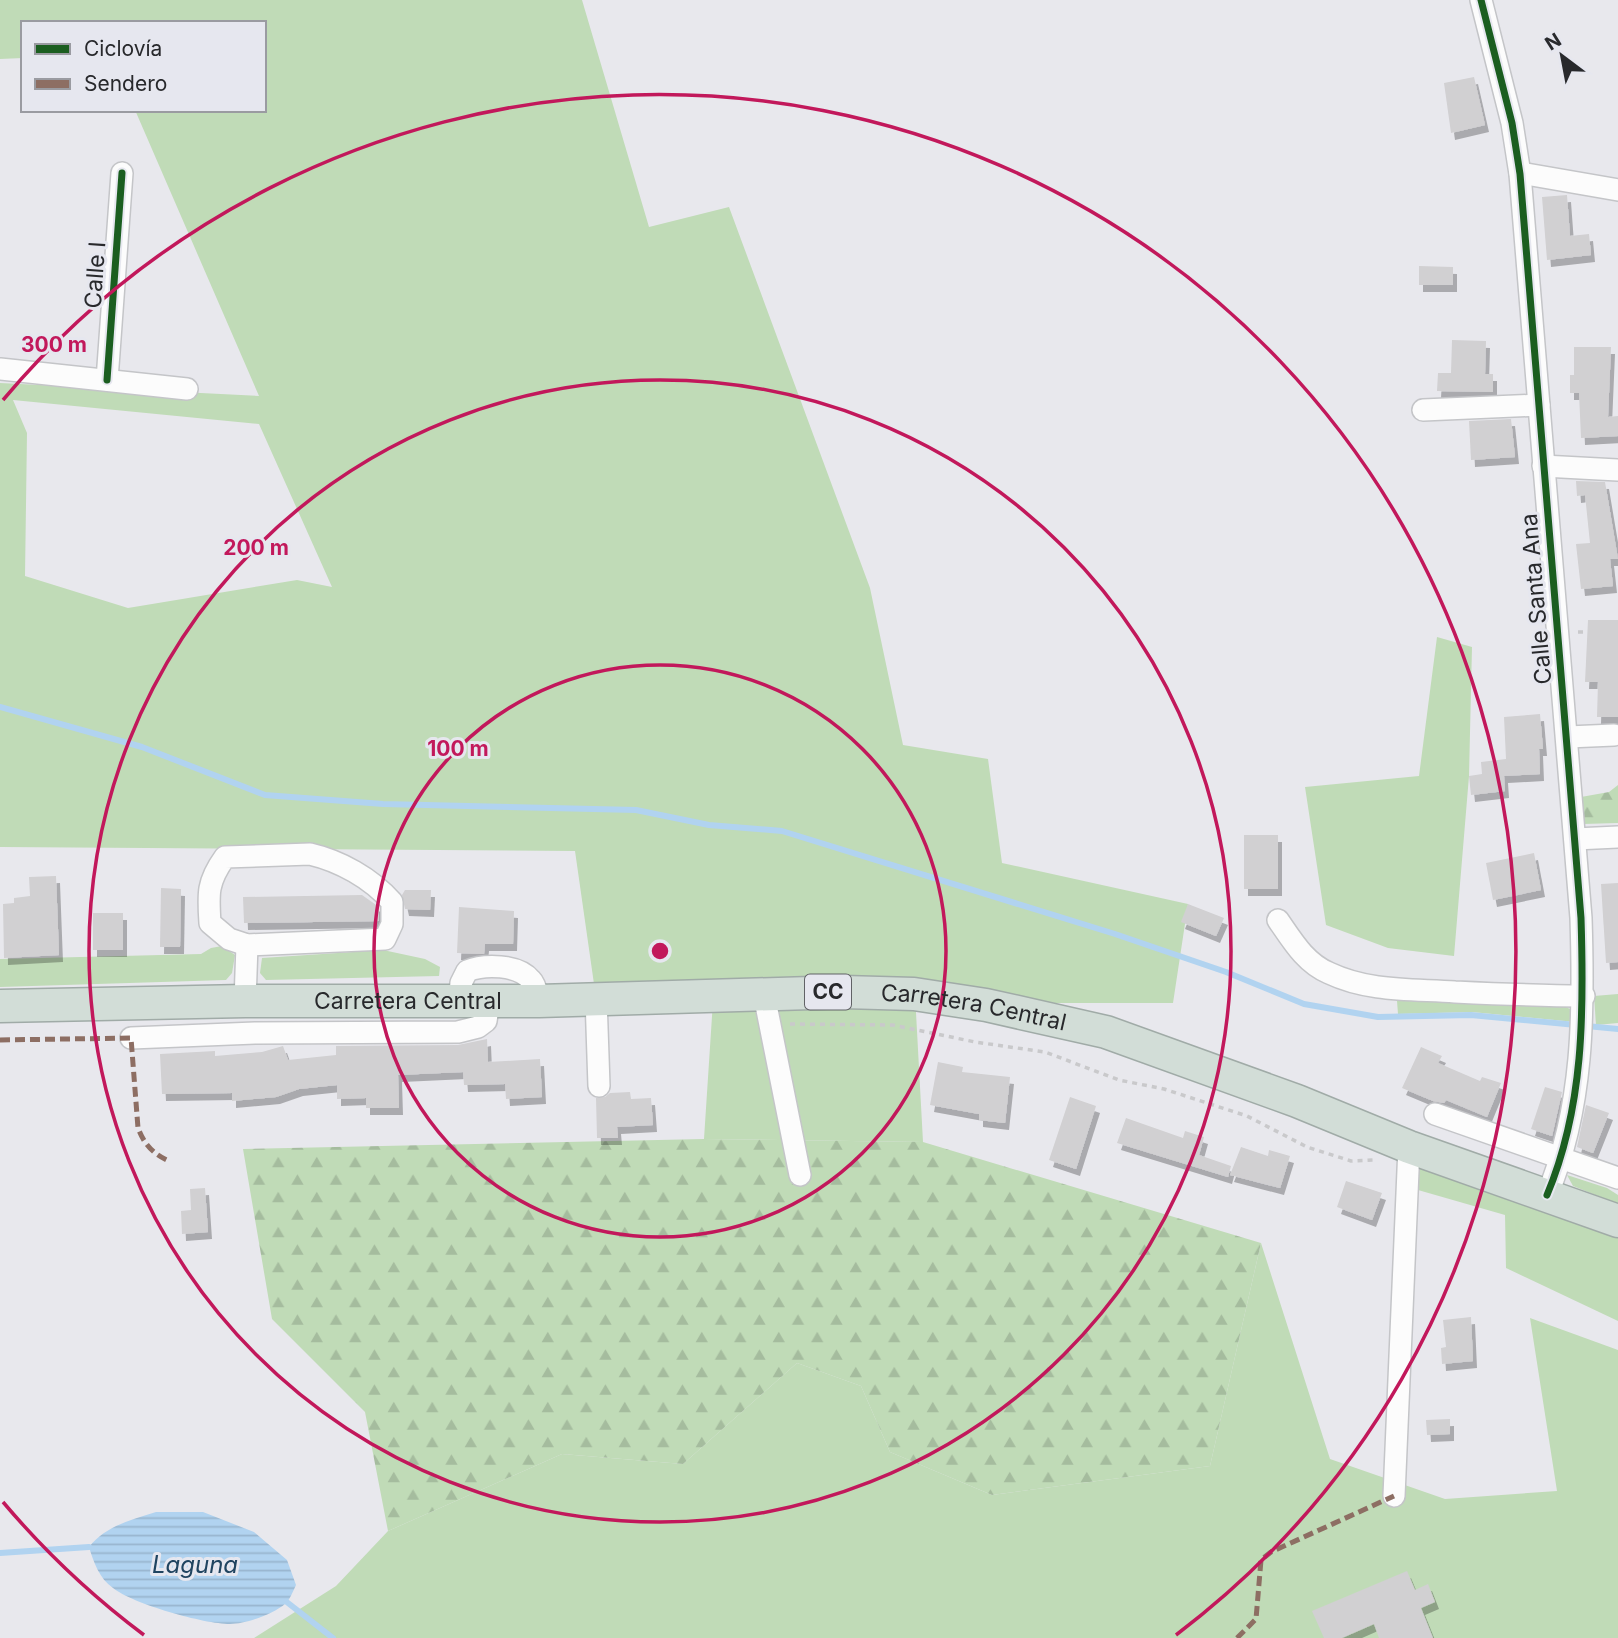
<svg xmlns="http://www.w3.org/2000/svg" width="1618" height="1638" viewBox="0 0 1618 1638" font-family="Inter,sans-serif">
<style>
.grass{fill:#c0dbb7;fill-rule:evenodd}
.forest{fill:url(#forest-firs)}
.water{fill:url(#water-rules)}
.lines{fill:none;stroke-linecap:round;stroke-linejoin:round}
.stream{stroke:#b1d3f0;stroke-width:6}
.building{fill:#d1d0d2;filter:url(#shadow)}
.minor-casing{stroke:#c4c5c8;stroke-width:24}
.highway-casing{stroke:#a0aba7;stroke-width:35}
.path{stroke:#c9c9cb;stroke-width:3.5;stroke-dasharray:5 5;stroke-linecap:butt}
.minor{stroke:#fcfcfc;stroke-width:21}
.highway{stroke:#d2ddd7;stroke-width:32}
.quiet{stroke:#8d6e63;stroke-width:5;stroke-dasharray:10 5;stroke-linecap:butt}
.cycleway-casing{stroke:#e6e7ef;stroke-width:11}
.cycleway{stroke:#1b5e20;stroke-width:7}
.ring{fill:none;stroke:#c2185b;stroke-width:3.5}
.labels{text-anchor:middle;stroke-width:6;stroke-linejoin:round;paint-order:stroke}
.shield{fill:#e6e7ef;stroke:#616266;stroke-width:2}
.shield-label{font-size:21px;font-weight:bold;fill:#28292c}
.street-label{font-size:23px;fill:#28292c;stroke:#e6e7ef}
.water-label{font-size:24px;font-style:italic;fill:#204460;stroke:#e6e7ef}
.centre{fill:#c2185b;stroke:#e6e7ef;stroke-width:3.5}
.ring-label{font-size:21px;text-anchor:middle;font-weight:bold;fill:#c2185b;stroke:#e6e7ef;stroke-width:6;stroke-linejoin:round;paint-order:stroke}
</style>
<defs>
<pattern id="forest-firs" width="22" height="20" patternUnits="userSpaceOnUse" patternTransform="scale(1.75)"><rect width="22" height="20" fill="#c0dbb7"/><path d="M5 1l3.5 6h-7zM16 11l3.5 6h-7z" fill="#a5bc9e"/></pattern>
<pattern id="water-rules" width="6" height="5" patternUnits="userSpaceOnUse" patternTransform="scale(1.75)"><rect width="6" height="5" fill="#b1d3f0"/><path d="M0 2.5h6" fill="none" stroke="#98b5ce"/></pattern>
<filter id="shadow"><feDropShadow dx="4" dy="7" stdDeviation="0" flood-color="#0004"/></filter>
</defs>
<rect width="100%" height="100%" fill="#e8e8ed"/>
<g class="grass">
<path d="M 0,0 L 582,0 L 649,227 L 729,207 L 870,588 L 903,745 L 988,759 L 1002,863 L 1188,904 L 1173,1003 L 1056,1003 L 915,994 L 923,1142 L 704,1139 L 713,1001 L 596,998 L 575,851 L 0,847 L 0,383 L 259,396 L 135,110 L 264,110 L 264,23 L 23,23 L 23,58 L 0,59 ZM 13,400 L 259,424 L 332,587 L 297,580 L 128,608 L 25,576 L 27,433 Z"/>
<path d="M 1437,637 L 1472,647 L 1469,776 L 1454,956 L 1388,948 L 1326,925 L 1305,787 L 1419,776 Z"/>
<path d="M 222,946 L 235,955 L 232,973 L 226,980 L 0,987 L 0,959 L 201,954 L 211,948 Z"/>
<path d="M 383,950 L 425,959 L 440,967 L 439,976 L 266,980 L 260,973 L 262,958 Z"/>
<path d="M 1618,994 L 1618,1023 L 1596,1025 L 1594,996 Z"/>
<path d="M 1455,999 L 1564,1006 L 1572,1010 L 1575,1022 L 1472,1012 L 1398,1014 L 1397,1001 Z"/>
<path d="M 1420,1163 L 1618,1230 L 1618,1321 L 1506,1268 L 1505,1215 L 1418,1190 L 1417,1169 Z"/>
<path d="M 1567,1175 L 1607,1188 L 1618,1195 L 1618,1204 L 1573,1186 Z"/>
<path d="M 1261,1243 L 1330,1459 L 1445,1499 L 1557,1491 L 1530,1318 L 1618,1350 L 1618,1638 L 254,1638 L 336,1586 L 388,1531 L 562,1454 L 683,1464 L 797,1363 L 861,1386 L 890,1452 L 992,1495 L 1210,1466 Z"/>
</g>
<g class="forest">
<path d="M 1618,785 L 1618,823 L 1583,824 L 1581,797 L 1609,792 Z"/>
<path d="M 704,1139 L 923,1142 L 1261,1243 L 1210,1466 L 992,1495 L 890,1452 L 861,1386 L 797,1363 L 683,1464 L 562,1454 L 388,1531 L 365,1412 L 272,1319 L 243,1149 Z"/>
</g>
<path class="water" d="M 156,1512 L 203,1512 L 254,1532 L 287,1560 L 296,1585 C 293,1591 290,1600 285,1604 C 273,1614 246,1624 230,1624 C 204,1624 133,1604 113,1588 C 99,1578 94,1563 89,1547 C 106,1526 130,1520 156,1512 Z"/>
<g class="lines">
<g class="stream">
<path d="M 0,707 L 142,747 L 265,795 L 383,804 L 636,810 L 709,825 L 782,831 L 1115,934 L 1226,972 L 1304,1004 L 1378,1017 L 1471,1015 L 1618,1029"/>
<path d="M 0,1553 L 89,1547"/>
<path d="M 288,1603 L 333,1638"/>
</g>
</g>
<g class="building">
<path d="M 1474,77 L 1485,125 L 1451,133 L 1444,83 Z"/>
<path d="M 1567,195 L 1570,236 L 1589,234 L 1591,255 L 1547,260 L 1542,197 Z"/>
<path d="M 1419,266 L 1453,267 L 1453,285 L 1419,285 Z"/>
<path d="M 1452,340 L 1486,341 L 1485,374 L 1493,374 L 1493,392 L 1437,391 L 1438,373 L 1451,373 Z"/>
<path d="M 1574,347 L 1611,347 L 1608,417 L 1618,416 L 1618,436 L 1581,438 L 1579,393 L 1570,393 L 1570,375 L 1574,375 Z"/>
<path d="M 1511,419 L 1515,457 L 1471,460 L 1469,421 Z"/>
<path d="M 1576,481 L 1605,482 L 1618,559 L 1610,559 L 1613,586 L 1581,589 L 1576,544 L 1590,543 L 1585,495 L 1577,496 Z"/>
<path d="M 1588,620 L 1618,620 L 1618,717 L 1597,717 L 1598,682 L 1585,682 Z"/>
<path d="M 1540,714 L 1543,749 L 1539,749 L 1540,774 L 1504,776 L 1505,791 L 1471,795 L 1469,776 L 1482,774 L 1481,762 L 1506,759 L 1504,717 Z"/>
<rect x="1244" y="835" width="34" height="54"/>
<path d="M 1534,853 L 1541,890 L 1493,900 L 1486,863 Z"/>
<path d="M 56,876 L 59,955 L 4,958 L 3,904 L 14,903 L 14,898 L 30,896 L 29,877 Z"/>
<path d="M 1618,883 L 1618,962 L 1606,963 L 1601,884 Z"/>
<path d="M 161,888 L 181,889 L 180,947 L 160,947 Z"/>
<path d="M 405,890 L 431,890 L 430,910 L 405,909 L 402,895 Z"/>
<path d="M 362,895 L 379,907 L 379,921 L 244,923 L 243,897 Z"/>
<path d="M 1188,904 L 1224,918 L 1216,936 L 1181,922 Z"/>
<path d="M 459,907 L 514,911 L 513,944 L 485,944 L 484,954 L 457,953 Z"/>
<rect x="93" y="913" width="30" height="37"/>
<path d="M 487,1039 L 488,1062 L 540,1059 L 542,1097 L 506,1099 L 505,1084 L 464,1085 L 463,1072 L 398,1075 L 399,1108 L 366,1108 L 366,1098 L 337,1099 L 337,1085 L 299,1089 L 276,1097 L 232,1101 L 232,1093 L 162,1094 L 160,1054 L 215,1051 L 215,1056 L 262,1052 L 283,1046 L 288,1060 L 336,1055 L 336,1046 L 458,1045 Z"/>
<path d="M 1421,1047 L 1442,1056 L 1438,1063 L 1480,1081 L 1482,1077 L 1501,1083 L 1487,1117 L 1446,1100 L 1444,1103 L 1433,1101 L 1402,1088 Z"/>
<path d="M 938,1062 L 963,1067 L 962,1072 L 1010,1077 L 1005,1123 L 979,1120 L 979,1114 L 930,1105 Z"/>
<path d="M 1545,1087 L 1562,1092 L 1552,1136 L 1531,1129 Z"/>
<path d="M 630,1092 L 631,1099 L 651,1098 L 653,1125 L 617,1127 L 618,1138 L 597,1138 L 596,1098 L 605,1097 L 610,1093 Z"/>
<path d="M 1070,1097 L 1096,1106 L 1076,1169 L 1049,1160 Z"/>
<path d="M 1586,1105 L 1609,1113 L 1593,1153 L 1577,1147 Z"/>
<path d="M 1126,1118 L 1183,1138 L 1185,1131 L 1204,1137 L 1199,1155 L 1231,1166 L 1228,1177 L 1117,1143 Z"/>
<path d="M 1241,1147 L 1268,1156 L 1269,1150 L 1290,1156 L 1280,1188 L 1230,1175 Z"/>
<path d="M 1346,1181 L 1382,1193 L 1372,1220 L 1337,1207 Z"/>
<path d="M 205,1188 L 208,1232 L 182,1234 L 181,1211 L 191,1210 L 190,1189 Z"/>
<path d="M 1471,1317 L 1473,1361 L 1442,1364 L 1441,1348 L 1446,1347 L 1443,1320 Z"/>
<path d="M 1450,1419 L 1450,1434 L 1427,1435 L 1426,1420 Z"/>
<path d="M 1407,1571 L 1415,1590 L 1428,1584 L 1435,1602 L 1421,1608 L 1433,1638 L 1379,1638 L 1374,1624 L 1342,1638 L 1324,1638 L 1312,1611 Z"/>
</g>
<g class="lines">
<defs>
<g id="minor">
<path d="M 1481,0 L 1512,123 L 1520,174 L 1581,918 C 1584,1012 1584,1107 1547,1195"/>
<path d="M 1520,173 L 1618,190"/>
<path d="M 0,369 L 187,389"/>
<path d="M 107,380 L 122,173"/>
<path d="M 1423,410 L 1539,405"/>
<path d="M 1543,466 L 1618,470"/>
<path d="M 1568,737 L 1614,735"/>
<path d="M 1575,839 L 1618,837"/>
<path d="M 310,854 C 340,861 371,878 392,902 L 392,924 L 385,939 L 247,945 L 229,939 L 210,923 C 208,894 207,882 225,857 Z"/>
<path d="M 1278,920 C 1292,940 1305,963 1329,973 C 1369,992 1412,989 1455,992 C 1498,994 1541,996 1584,996"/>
<path d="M 764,995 L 800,1175"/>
<path d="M 596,998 L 599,1086"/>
<path d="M 245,1001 L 247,945"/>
<path d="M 459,1001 L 461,983 L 467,971 C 484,964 518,964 531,980 C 536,985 537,994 539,1001"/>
<path d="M 131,1038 L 255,1033 L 458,1032 L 478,1027 L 486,1021 L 489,1001"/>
<path d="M 1435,1114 L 1618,1178"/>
<path d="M 1394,1496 L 1409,1147"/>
</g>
<g id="highway">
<path id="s1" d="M 0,1006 L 245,1001 L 539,1001 L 844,992 L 914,994 L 986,1005 L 1106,1032 L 1297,1101 L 1409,1147 L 1618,1221"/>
</g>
</defs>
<use href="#minor" class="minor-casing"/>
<use href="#highway" class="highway-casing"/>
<g class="path">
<path d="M 1578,632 L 1588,632"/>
<path d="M 790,1024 L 893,1025 L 975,1042 L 1045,1052 L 1119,1080 L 1164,1089 L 1247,1116 L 1307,1147 L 1351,1161 L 1375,1160"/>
</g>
<use href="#minor" class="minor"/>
<use href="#highway" class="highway"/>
<g class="quiet">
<path d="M 0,1040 L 131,1038 L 138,1128 C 144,1144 153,1154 169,1161"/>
<path d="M 1237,1638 L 1256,1619 L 1261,1560 L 1271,1552 L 1394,1496"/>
</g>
<defs>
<g id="cycleway">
<path d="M 1481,0 L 1512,123 L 1520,174 L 1581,918 C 1584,1012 1584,1107 1547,1195"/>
<path d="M 107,380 L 122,173"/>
</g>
</defs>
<use href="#cycleway" class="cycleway-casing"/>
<use href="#cycleway" class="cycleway"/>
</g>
<g class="ring">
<circle cx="660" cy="951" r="286"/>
<circle cx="660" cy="951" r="571"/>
<path d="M144 1635A857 857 0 0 1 3 1502M3 400A857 857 0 1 1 1176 1635"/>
</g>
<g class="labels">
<rect class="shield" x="805" y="974.5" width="46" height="35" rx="5"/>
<g class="shield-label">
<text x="828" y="999">CC</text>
</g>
<g class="street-label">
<text transform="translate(95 275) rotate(-86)" y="8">Calle I</text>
<text transform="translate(1536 599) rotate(-95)" y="8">Calle Santa Ana</text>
<text dy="8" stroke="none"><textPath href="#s1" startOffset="408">Carretera Central</textPath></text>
<text dy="8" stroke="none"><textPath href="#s1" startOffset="975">Carretera Central</textPath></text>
</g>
<g class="water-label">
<text x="195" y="1573">Laguna</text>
</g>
</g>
<circle cx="660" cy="951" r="10" class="centre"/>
<g class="ring-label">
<text x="54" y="352">300 m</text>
<text x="256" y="555">200 m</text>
<text x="458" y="756">100 m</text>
</g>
<rect x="21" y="21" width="245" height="91" fill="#e6e7ef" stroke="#9a9ba1" stroke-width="2"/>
<rect x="35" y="44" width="35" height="10" fill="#1b5e20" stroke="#9a9ba1" stroke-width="2"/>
<text x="84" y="56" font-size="21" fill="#28292c">Ciclovía</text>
<rect x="35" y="79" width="35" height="10" fill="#8d6e63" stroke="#9a9ba1" stroke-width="2"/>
<text x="84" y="91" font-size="21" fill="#28292c">Sendero</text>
<g transform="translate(1562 56) rotate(328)" stroke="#e6e7ef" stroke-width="5" paint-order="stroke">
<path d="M0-5L12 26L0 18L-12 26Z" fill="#28292c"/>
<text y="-10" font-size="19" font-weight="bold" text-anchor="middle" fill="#28292c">N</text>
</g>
</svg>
